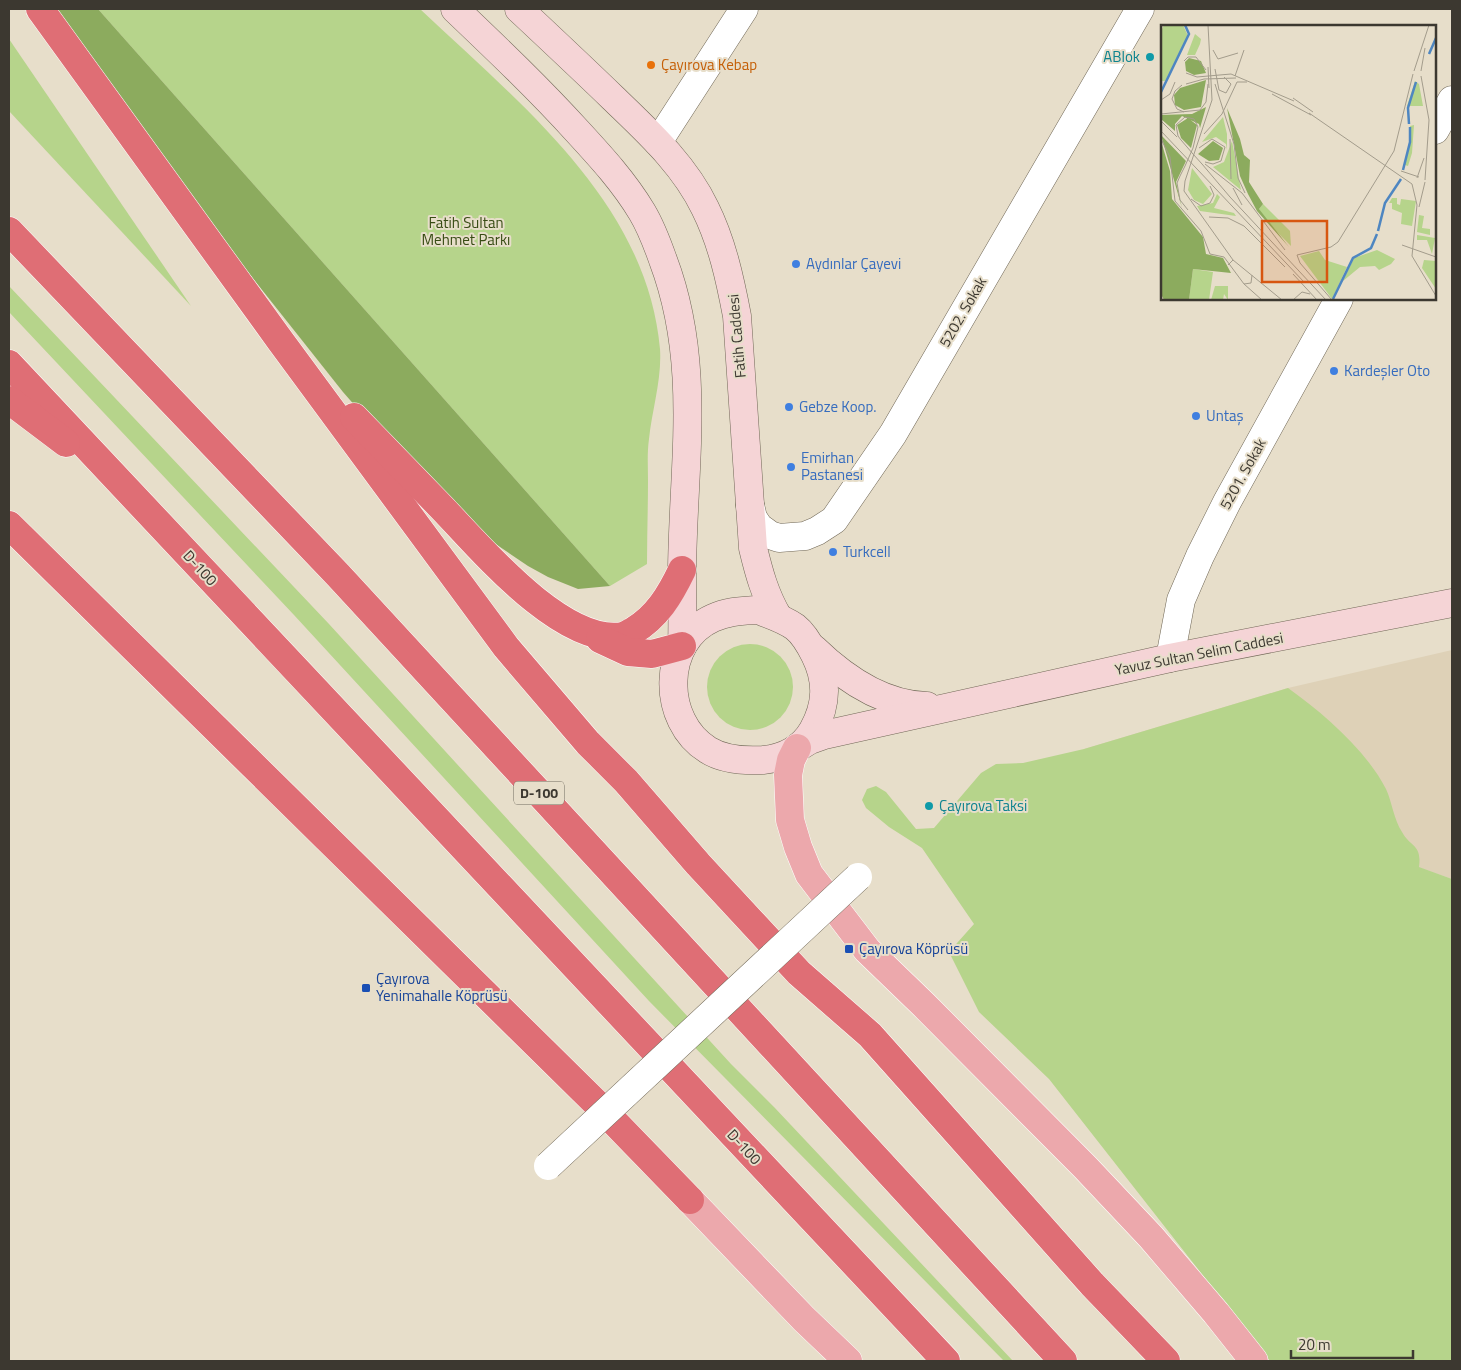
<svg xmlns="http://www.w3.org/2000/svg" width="1461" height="1370" viewBox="0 0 1461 1370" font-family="'Titillium Web',sans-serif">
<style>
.built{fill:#ded1b7}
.green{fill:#b6d48b}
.forest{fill:#8cab5e}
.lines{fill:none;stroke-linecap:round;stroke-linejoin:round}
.street-casing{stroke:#716857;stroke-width:29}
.secondary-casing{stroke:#716857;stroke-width:29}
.primary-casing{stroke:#fff;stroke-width:29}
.highway-casing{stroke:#fff;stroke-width:29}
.street{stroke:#fff;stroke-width:28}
.secondary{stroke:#f5d4d6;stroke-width:28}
.primary{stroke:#eca8ac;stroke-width:28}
.highway{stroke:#df6e75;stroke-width:28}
.street-bridge-casing{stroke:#716857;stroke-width:29;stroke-linecap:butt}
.street-bridge{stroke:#fff;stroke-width:28}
.culture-dot{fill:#0f9aa8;stroke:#e7deca;stroke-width:2}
.food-dot{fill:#e8710a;stroke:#e7deca;stroke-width:2}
.shop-dot{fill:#3f7fe0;stroke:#e7deca;stroke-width:2}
.transit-dot{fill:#1a4fb4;stroke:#e7deca;stroke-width:2}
.labels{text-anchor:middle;stroke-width:4;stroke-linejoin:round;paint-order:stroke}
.shield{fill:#e7deca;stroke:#6f6a5e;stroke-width:1}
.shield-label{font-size:14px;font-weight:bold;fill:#3c3830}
.culture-label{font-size:15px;fill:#0d838f;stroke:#e7deca;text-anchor:end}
.food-label{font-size:15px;fill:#c56008;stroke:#e7deca;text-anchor:start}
.park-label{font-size:15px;fill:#384c14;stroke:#e7deca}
.shop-label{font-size:15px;fill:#366cbe;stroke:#e7deca;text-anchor:start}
.street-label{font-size:15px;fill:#3c3830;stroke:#e7deca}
.transit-label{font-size:15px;fill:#164399;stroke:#e7deca;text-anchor:start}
.inset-river{fill:none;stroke:#4e86c1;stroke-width:2.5}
.inset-road{fill:none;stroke:#a39c8c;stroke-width:1}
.view{fill:#d75610;fill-opacity:0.15;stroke:#d75610;stroke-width:2.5}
.inset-edge{fill:none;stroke:#3c3830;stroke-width:2.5}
</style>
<rect width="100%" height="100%" fill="#e7deca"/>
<path class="built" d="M 1452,650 L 1452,879 L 1084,749 L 1288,688 Z"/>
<g class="green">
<path d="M 98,9 L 420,9 C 519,103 647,202 660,349 C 662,379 652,410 649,439 C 647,453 648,467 648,481 C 648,508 647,536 647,564 L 610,586 Z"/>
<path d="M 9,39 L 191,306 L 9,111 Z"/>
<path d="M 9,286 L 329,624 L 731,1064 L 774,1107 L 1013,1361 L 1004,1361 L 649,1001 L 294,615 L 9,312 Z"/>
<circle cx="750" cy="687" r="43"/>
<path d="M 1288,688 C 1323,713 1366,750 1386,789 C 1392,802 1394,820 1402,832 C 1411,848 1422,844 1419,867 L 1452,879 L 1452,1361 L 1270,1361 L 1049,1079 L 979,1012 L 949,952 L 974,924 L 922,848 L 889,827 L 866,808 L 862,800 L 867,789 L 876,786 L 886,792 L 916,829 L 934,828 L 981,773 L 996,764 L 1023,763 L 1084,749 Z"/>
</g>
<path class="forest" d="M 52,9 L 98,9 L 610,586 L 578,589 L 548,577 L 528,566 L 447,511 L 343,392 L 145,142 Z"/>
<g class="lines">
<defs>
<g id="street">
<path d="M 1435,130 L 1452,100"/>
<path d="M 658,142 L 744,9"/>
<path d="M 750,505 L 753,518 L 759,527 L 770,535 L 779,538 L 805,536 L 817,531 L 834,520 L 893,434 L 1140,9"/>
<path d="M 1170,658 L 1181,600 L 1200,556 L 1227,502 L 1339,299"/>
</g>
<g id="secondary">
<path d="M 455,9 C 497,49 539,89 578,132 C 601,157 624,182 642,212 C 651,227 657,243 663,260 C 702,363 683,464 682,571 C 682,596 683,621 682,646"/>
<path d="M 519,9 C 551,39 582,68 613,98 C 647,131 684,164 705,208 C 722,242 730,279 737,316 L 753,548 C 759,573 765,595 778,617"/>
<path d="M 758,610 C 771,615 784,619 795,627 C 804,634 810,645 815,655 C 828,681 827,705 813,730 C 802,749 784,758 763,760 C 745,761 724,760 708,750 C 661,721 661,641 713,618 C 728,611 742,611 758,610 Z"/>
<path d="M 814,649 C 844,678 883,705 927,706"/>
<path d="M 797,748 L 810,740 L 824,735 L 1170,658 L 1452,603"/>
</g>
<g id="primary">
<path d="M 797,748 L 791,760 L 788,775 L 790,820 L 798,847 L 809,874 L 867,950 L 924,1005 L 1085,1167 L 1151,1237 L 1216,1313 L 1254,1361"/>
<path d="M 690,1200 L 804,1319 L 848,1361"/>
</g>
<g id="highway">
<path d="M 40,9 L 279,339 L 506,647 L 588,743 L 626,781 L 698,864 L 799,973 L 870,1035 L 1092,1284 L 1166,1361"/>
<path d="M 9,231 L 338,575 L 1063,1361"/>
<path d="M 9,364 L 946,1361"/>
<path d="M 9,400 L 66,443"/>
<path d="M 354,417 C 384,448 414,479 444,510 C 482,550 563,646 623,636 C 626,635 630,633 633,631 C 657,617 670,595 682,570"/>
<path d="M 9,525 L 595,1102 L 690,1200"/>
<path d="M 600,639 L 628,652 L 652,654 L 682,646"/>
</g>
</defs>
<use href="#street" class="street-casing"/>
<use href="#secondary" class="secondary-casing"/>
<use href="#primary" class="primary-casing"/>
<use href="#highway" class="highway-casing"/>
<use href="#street" class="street"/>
<use href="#secondary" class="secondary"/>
<use href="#primary" class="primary"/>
<use href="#highway" class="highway"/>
<defs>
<path id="street-bridge" d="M 548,1166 L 858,877"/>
</defs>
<use href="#street-bridge" class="street-bridge-casing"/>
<use href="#street-bridge" class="street-bridge"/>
</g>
<g class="culture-dot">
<circle cx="1150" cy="57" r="5"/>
<circle cx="929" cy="806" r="5"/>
</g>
<circle class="food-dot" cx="651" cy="65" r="5"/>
<g class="shop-dot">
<circle cx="796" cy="264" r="5"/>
<circle cx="1334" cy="371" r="5"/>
<circle cx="789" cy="407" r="5"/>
<circle cx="1196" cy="416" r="5"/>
<circle cx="791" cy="467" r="5"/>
<circle cx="833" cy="552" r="5"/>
</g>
<g class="transit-dot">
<rect x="844" y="944" width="10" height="10" rx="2.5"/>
<rect x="361" y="983" width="10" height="10" rx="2.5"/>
</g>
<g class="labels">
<rect class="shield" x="514" y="781.5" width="50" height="23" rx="4"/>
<g class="shield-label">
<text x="539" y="798">D-100</text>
</g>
<g class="culture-label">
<text x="1140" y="62">ABlok</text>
<text x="939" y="811" text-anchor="start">Çayırova Taksi</text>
</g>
<g class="food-label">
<text x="661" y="70">Çayırova Kebap</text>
</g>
<g class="park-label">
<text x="466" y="228">Fatih Sultan<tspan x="466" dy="17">Mehmet Parkı</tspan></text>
</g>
<g class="shop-label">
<text x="806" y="269">Aydınlar Çayevi</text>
<text x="1344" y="376">Kardeşler Oto</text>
<text x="799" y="412">Gebze Koop.</text>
<text x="1206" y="421">Untaş</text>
<text x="801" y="463">Emirhan<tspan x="801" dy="17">Pastanesi</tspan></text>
<text x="843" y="557">Turkcell</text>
</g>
<g class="street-label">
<text transform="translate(963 312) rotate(-60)" y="5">5202. Sokak</text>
<text transform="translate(737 336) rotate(-95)" y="5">Fatih Caddesi</text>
<text transform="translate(1243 474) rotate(-61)" y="5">5201. Sokak</text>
<text transform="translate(200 568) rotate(47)" y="5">D-100</text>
<text transform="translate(1199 654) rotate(-11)" y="5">Yavuz Sultan Selim Caddesi</text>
<text transform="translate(744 1147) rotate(47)" y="5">D-100</text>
</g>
<g class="transit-label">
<text x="859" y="954">Çayırova Köprüsü</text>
<text x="376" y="984">Çayırova<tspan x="376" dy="17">Yenimahalle Köprüsü</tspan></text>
</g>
</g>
<g transform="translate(1161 25)">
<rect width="275" height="275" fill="#e7deca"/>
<path d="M 3,0 L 22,0 L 27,11 L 4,56 L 0,56 L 0,6 ZM 34,9 L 40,14 L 39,19 L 34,30 L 26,30 ZM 254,56 L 258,59 L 262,81 L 246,81 ZM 62,92 L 66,109 L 66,125 L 65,119 L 55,112 L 41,117 ZM 253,100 L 251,128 L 247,141 L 244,140 L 250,116 L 249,101 ZM 71,116 L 80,165 L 52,142 L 63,137 ZM 31,143 L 51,169 L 42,179 L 33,175 L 27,165 ZM 56,169 L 59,172 L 53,183 L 73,188 L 75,191 L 39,186 L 36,181 L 52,178 ZM 231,173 L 236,173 L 236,179 L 239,180 L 240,174 L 255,176 L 251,201 L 240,199 L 241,188 L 231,184 L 231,178 L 228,178 ZM 102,179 L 129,206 L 130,221 L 104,195 L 98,184 ZM 258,190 L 263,191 L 261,203 L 269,204 L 269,210 L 256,207 ZM 256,210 L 274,213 L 271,229 L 266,215 L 256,215 ZM 216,225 L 234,234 L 230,239 L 218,245 L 214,241 L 199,242 L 182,256 L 193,233 ZM 158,226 L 164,235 L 186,242 L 171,274 L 139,231 ZM 263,235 L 275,236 L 275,264 L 261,243 ZM 32,244 L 52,247 L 48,275 L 28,275 ZM 54,261 L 67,261 L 67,275 L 63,269 L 62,275 L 50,275 Z" fill="#b6d48b"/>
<path d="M 28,33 L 40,36 L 45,48 L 33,50 L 25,46 L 24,37 ZM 45,55 L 40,82 L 23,85 L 14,80 L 13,70 L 19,63 ZM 45,82 L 39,103 L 38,99 L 21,91 L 14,99 L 14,106 L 0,94 L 0,90 L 31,89 ZM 66,83 L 79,114 L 83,130 L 89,135 L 88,157 L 102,179 L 98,184 L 128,222 L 96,186 L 87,169 L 79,151 ZM 27,93 L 36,100 L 30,123 L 20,113 L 16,100 ZM 0,110 L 25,136 L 15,157 L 21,183 ZM 0,116 L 9,146 L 11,174 L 42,212 L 45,229 L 62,233 L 70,248 L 32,244 L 28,275 L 3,275 L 0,269 ZM 52,116 L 62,123 L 58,135 L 48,136 L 37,129 Z" fill="#8cab5e"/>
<path class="inset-river" d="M 268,29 L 275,13M 0,67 L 28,9 L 24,0M 248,99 L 247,83 L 255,57M 242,145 L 249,117 L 249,102M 217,206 L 224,178 L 240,154M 172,274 L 192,233 L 210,223 L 216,209"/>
<path class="inset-road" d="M 47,0 L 51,75 L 24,156 L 23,166 L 72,235M 52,25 L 57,34 L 77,28M 23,36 L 27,32 L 35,32 L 45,45M 47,42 L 48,63M 54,44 L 58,65 L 65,68 L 70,59 L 63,52M 253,46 L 268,0M 260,46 L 264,23M 25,48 L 36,52 L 70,49 L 133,76M 74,51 L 83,25M 260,51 L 268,95 L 264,155M 25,59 L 43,54 L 75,53M 54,59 L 73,119 L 77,153 L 84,168M 21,60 L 14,66 L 11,74 L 16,84 L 23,87M 111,69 L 150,90M 132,73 L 152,87M 0,75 L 9,69 L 14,57M 148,88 L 251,159 L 256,180 L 251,231 L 275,271M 0,89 L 39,85 L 45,77 L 47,59M 0,96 L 16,112M 0,106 L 143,257M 43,109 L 61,89 L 76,57 L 86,57M 0,114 L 9,132 L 14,176 L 40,206 L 49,229 L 63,232M 69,114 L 70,154M 38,123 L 51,114 L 64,122 L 60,136 L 52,139 L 44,137M 44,139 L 81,168 L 124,225M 240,146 L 258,152M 256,153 L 263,133M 72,163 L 81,180M 30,174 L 40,181 L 49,178 L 53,170 L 49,161M 258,182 L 264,157M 27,185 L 19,175 L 16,158 L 19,151 L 24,141 L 32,123 L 37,102 L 33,94 L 24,92 L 15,100 L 17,111 L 20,115 L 32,129 L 41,139 L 69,172 L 165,275M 48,192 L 67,193 L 83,201 L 124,242M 241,220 L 275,232M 63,232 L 83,259 L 101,275M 67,240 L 72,235 L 121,275M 132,249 L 156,275M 83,259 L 90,258 L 91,250M 132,275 L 141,267 L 149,269M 171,275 L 139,238 L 136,230 L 170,222 L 177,217 L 233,126 L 252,49"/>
<path class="view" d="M 101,196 L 166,196 L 166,257 L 101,257 Z"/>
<rect width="275" height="275" class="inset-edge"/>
</g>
<rect width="1461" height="1370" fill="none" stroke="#3c3830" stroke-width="20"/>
<path d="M1291 1350v8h122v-8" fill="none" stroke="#3c3830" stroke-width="2.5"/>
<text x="1298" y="1350" font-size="15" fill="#3c3830" stroke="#e7deca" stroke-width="4" paint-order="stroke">20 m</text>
</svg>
